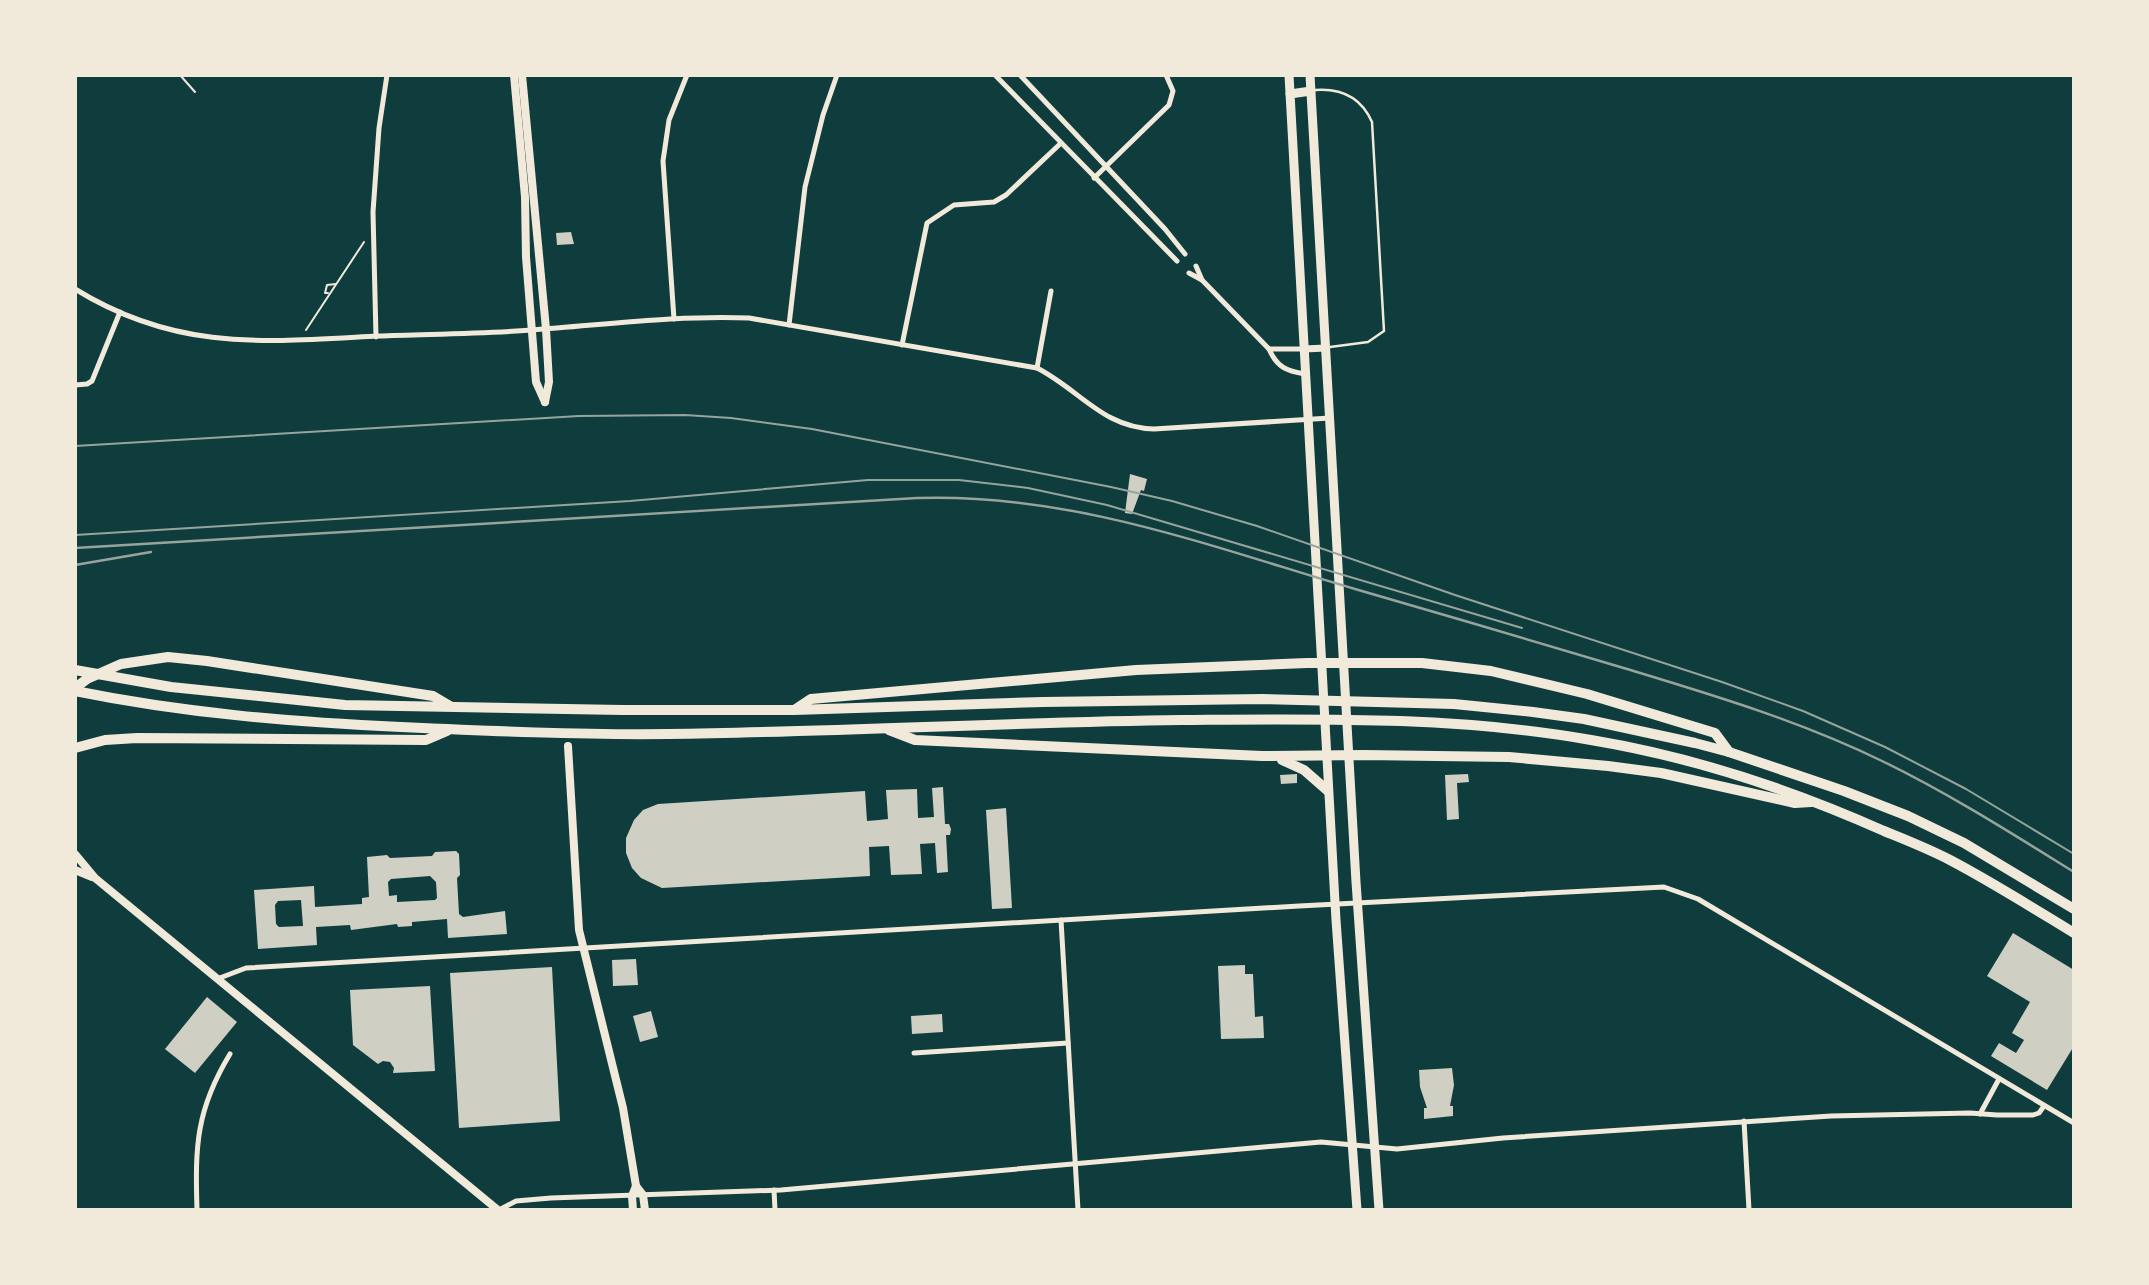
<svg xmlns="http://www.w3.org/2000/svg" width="2149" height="1285" viewBox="0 0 2149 1285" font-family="Helvetica,sans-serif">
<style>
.building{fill:#cfcfc3;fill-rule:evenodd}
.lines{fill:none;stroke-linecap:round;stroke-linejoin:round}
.path{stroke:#f1e9da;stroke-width:2}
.service{stroke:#f1e9da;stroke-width:2.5}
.minor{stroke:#f1e9da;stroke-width:5}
.tertiary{stroke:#f1e9da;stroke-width:7}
.secondary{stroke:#f1e9da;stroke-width:8}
.primary{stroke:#f1e9da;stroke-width:9}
.motorway{stroke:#f1e9da;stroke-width:10}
.tram{stroke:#97a49c;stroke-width:2}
.rail{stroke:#97a49c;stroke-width:2.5}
</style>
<rect width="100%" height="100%" fill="#0f3d3e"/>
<g class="building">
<path d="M 571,232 L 574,244 L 557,245 L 556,233 Z"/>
<path d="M 1130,474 L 1147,479 L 1144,491 L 1141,490 L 1132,514 L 1125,513 Z"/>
<path d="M 1297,774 L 1297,783 L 1281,784 L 1280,775 Z"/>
<path d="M 1468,774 L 1469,782 L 1457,783 L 1459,819 L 1447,820 L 1445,775 Z"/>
<path d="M 943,787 L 945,824 L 949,824 L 951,829 L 950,835 L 946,835 L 948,872 L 937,873 L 935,843 L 920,844 L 922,874 L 891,875 L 889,846 L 869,847 L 870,876 L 662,888 L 641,878 L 632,868 L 626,853 L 626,838 L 634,820 L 643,810 L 658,804 L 865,791 L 867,821 L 879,820 L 888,819 L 886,790 L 917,789 L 918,818 L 934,817 L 932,788 Z"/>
<path d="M 1006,808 L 1012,908 L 992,909 L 986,810 Z"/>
<path d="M 456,851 L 459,854 L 460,875 L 457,878 L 459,914 L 463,917 L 505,911 L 507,934 L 448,938 L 447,919 L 412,922 L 412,926 L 398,927 L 397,924 L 351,930 L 350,925 L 316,927 L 317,945 L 258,949 L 254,890 L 314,886 L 315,907 L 362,904 L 362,898 L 369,897 L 367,857 L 387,855 L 390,858 L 432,856 L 435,852 ZM 430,876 L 436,882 L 437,898 L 435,900 L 397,902 L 397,895 L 389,896 L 388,882 L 391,879 ZM 301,900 L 303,926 L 279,927 L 276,924 L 275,905 L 278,901 Z"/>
<path d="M 2013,933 L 2074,970 L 2074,1046 L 2047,1090 L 1991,1056 L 1999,1043 L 2016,1053 L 2024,1040 L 2012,1033 L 2030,1002 L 1987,976 Z"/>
<path d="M 636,959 L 638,985 L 613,986 L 612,960 Z"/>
<path d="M 1245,965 L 1245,974 L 1253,974 L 1255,1017 L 1263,1016 L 1264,1038 L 1221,1039 L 1218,966 Z"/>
<path d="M 552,967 L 560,1121 L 459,1128 L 450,973 Z"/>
<path d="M 430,986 L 435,1071 L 393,1073 L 394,1068 L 390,1062 L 383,1061 L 378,1064 L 353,1045 L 350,990 Z"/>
<path d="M 207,997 L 237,1022 L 195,1073 L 165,1049 Z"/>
<path d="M 651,1011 L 658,1037 L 640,1042 L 633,1016 Z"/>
<path d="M 942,1014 L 943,1032 L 912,1034 L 911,1016 Z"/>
<path d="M 1452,1068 L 1454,1085 L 1450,1106 L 1453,1106 L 1453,1116 L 1424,1119 L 1424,1108 L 1427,1108 L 1420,1087 L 1419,1070 Z"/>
</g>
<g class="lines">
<g class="path">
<path d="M 180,75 L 195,92"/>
<path d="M 328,293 L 325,293 L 327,285 L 336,284"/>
<path d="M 306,330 L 364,242"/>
</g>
<path class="service" d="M 1315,90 C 1341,88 1361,97 1372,122 L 1384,331 L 1368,342 L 1330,347"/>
<g class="minor">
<path d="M 995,75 L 1177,261"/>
<path d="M 1020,75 L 1165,229 L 1185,254"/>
<path d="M 1094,178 L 1169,105 L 1173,91 L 1166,75"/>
<path d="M 1196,266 L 1202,280"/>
<path d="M 1189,273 L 1202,280 L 1269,349 C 1277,367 1286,371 1305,374"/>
<path d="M 75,289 C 177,352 265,342 378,336 C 429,334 481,334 532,330 C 604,325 677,315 749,318 L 1037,368 C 1080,390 1103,428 1154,429 L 1330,418"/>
<path d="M 674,319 L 663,161 L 669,120 L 687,75"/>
<path d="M 789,325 L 805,187 L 823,115 L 837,75"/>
<path d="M 376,337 L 373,212 L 379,128 L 387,75"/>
<path d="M 902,345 L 927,223 L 954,205 L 994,202 L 1006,195 L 1060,144"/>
<path d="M 1269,349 L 1304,349"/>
<path d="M 1037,368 L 1051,291"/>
<path d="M 75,385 L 87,384 L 92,381 L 120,312"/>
<path d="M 1061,920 L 1078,1210"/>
<path d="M 217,979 L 246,968 L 1299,906 L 1664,887 L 1698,899 L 2074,1123"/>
<path d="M 914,1053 L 1068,1043"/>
<path d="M 1980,1114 L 1999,1079"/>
<path d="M 1744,1121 L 1749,1210"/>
<path d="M 774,1190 L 775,1210"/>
<path d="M 197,1210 C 195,1146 196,1110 230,1054"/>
<path d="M 499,1210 L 516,1201 L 551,1198 L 781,1190 L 1321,1142 L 1397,1149 L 1503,1138 L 1831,1116 L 1970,1113 L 1997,1115 L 2033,1115 L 2039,1113 L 2044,1106"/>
</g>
<path class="tertiary" d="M 1304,349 L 1326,348"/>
<g class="secondary">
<path d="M 514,75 L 525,197 L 526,257 L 536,382 L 545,402"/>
<path d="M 522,75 L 546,329 L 549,382 L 545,402"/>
<path d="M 568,746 L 579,930 L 623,1108 L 636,1186 L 632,1196 L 633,1210"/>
<path d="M 75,854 L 95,878 L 498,1210"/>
<path d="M 75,870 L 92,877"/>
<path d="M 636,1186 L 643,1195 L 645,1210"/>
</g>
<g class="primary">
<path d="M 1289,75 L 1336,920 L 1357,1210"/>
<path d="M 1310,75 L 1356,882 L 1379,1210"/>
<path d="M 1290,94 L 1311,91"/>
</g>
<g class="motorway">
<path d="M 75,670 L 171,687 L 345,705 L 623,710 L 794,710 L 1043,702 L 1262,699 L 1454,704 L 1533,712 L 1584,719 L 1695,743 L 1729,752 L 1844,791 L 1908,816 L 1964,843 L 2074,909"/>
<path d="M 75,688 L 87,679 L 121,664 L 168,657 L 207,661 L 433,696 L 450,706"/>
<path d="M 75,691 C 183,713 292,722 401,727 C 490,731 580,735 668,734 C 839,732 1010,722 1181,720 C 1318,719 1456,716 1591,740 C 1693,757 1790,789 1884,831 C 1906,840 1929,849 1950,860 C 1992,882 2033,908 2074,933"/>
<path d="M 796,709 L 811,699 L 1136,670 L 1307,663 L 1422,663 L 1491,671 L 1587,694 L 1715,733 L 1729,752"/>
<path d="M 889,730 L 915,740 L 1262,756 L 1364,755 L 1509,757 L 1608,766 L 1661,773 L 1795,803 L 1811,802"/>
<path d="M 75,748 L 105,740 L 137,738 L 426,740 L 447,731"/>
<path d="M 1282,760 L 1304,770 L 1328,791"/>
</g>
<g class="tram">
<path d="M 75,446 L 579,416 L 685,415 L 731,418 L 812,429 L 1111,487 L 1172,501 L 1257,526 L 1455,595 L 1722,682 L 1803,711 L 1885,747 L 1966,789 L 2074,854"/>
<path d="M 75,535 L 630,501 L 868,480 L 959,480 L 1028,488 L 1107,505 L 1522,628"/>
</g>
<g class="rail">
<path d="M 75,548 L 917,498 C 1071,493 1209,546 1355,589 C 1446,615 1536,642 1627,669 C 1713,695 1800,721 1882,761 C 1948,793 2011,833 2074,872"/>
<path d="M 75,565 L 151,552"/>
</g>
</g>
<rect width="2149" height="1285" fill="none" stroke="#f1e9da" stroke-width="154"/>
</svg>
